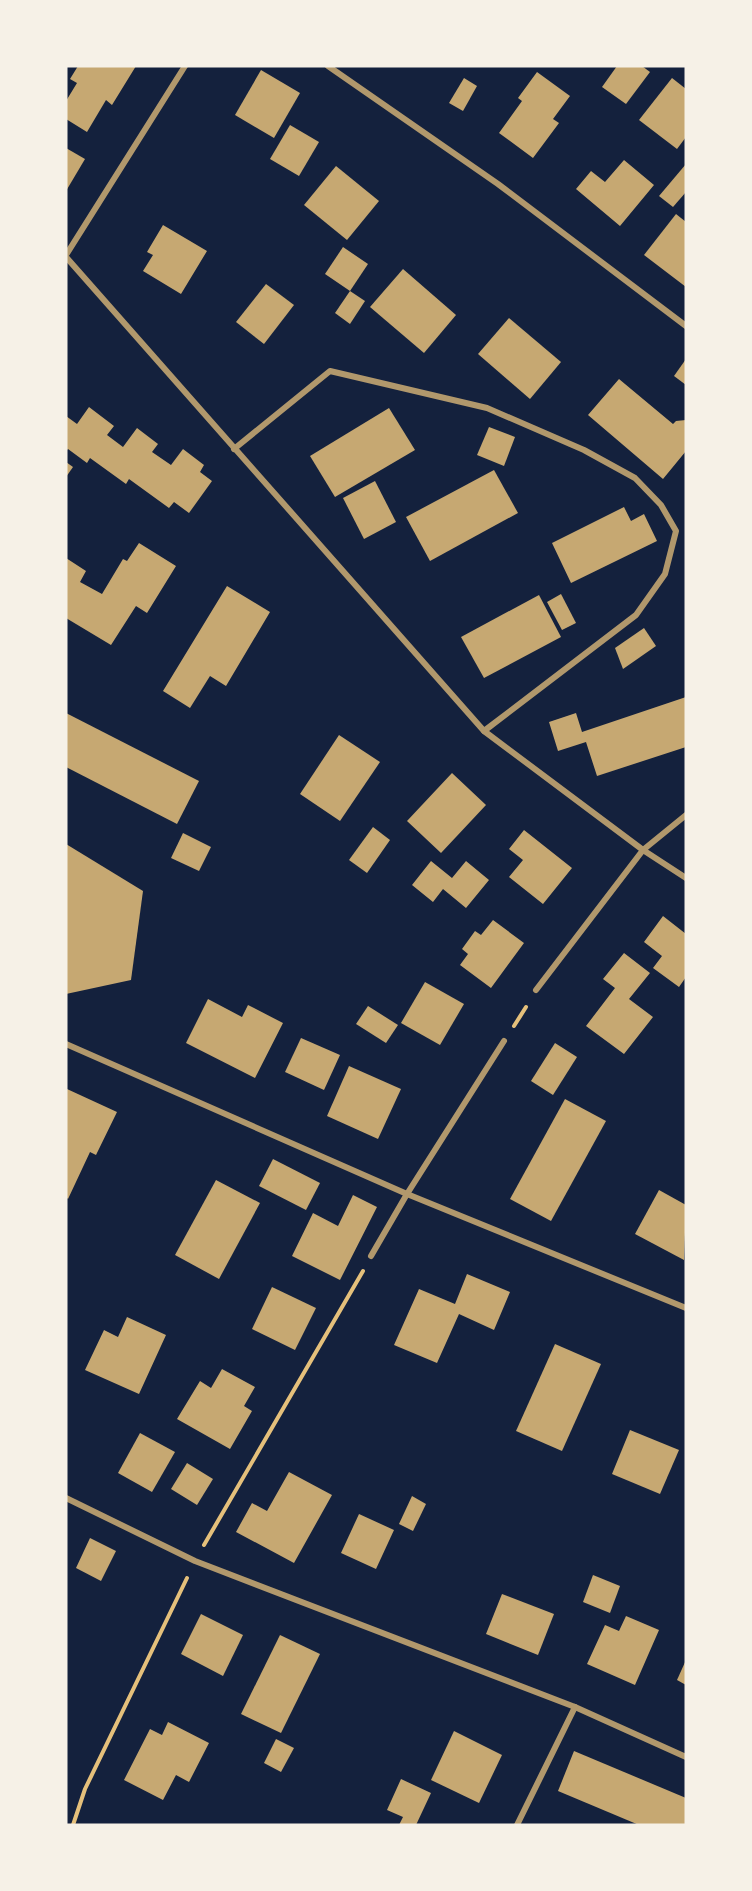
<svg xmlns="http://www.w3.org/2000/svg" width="752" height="1891" viewBox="0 0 752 1891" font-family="'Archivo Narrow',sans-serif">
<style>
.building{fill:#c6a872}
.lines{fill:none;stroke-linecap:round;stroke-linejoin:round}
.path{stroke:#e5c07b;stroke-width:4}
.minor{stroke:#b1986c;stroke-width:6}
</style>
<rect width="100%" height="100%" fill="#14213d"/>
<g class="building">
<path d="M 78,66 L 136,66 L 112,105 L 106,100 L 87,132 L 66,119 L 66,101 L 77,83 L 70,79 Z"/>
<path d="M 617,66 L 642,66 L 650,72 L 626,104 L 602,87 Z"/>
<path d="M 261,70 L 300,93 L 274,138 L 235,115 Z"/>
<path d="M 537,72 L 570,96 L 553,119 L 559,123 L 533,158 L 499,133 L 522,101 L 518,98 Z"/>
<path d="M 464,78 L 477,86 L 463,111 L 449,103 Z"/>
<path d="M 672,78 L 686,89 L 686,137 L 677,149 L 639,120 Z"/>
<path d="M 290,125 L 319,142 L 299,176 L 270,159 Z"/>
<path d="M 66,148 L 85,159 L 66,191 Z"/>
<path d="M 624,160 L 654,185 L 620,226 L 576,189 L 591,171 L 605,182 Z"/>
<path d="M 686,164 L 686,192 L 673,207 L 659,196 Z"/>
<path d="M 336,166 L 379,201 L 347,240 L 304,205 Z"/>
<path d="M 676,214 L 686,222 L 686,287 L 644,255 Z"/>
<path d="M 163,225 L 207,251 L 181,294 L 143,271 L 153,255 L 147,252 Z"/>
<path d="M 343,247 L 368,264 L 350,291 L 325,274 Z"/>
<path d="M 403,269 L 456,315 L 424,353 L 370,307 Z"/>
<path d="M 266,284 L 294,305 L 264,344 L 236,322 Z"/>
<path d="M 350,291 L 365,301 L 350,324 L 335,313 Z"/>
<path d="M 509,318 L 561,362 L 530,399 L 478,354 Z"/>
<path d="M 686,359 L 686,385 L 674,376 Z"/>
<path d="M 619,379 L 673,424 L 676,421 L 686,420 L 686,451 L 663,479 L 588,415 Z"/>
<path d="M 89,407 L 114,426 L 107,435 L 123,447 L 137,428 L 158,444 L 152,452 L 171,465 L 183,449 L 204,465 L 200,472 L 212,481 L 189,513 L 174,502 L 169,508 L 129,479 L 126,484 L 90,458 L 87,463 L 68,449 L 66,451 L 66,416 L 77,424 Z"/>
<path d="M 389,408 L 415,450 L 335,497 L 310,456 Z"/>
<path d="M 489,427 L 515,437 L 504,466 L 477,455 Z"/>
<path d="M 66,462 L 73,467 L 66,477 Z"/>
<path d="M 494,470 L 518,513 L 430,561 L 406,517 Z"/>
<path d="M 375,481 L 396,522 L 364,539 L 343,498 Z"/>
<path d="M 624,507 L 631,521 L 644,514 L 657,541 L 571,583 L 552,543 Z"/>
<path d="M 139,543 L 176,566 L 147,613 L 136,606 L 111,645 L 66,618 L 66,558 L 86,571 L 80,582 L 102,594 L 123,559 L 127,561 Z"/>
<path d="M 227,586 L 270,612 L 226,686 L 210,676 L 190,708 L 163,691 Z"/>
<path d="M 561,594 L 576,623 L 562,630 L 547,602 Z"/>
<path d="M 539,595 L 561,637 L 484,678 L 461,637 Z"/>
<path d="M 644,628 L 656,646 L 623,669 L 615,648 Z"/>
<path d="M 686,697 L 686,747 L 597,776 L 586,742 L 558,751 L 549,722 L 576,713 L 582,732 Z"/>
<path d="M 66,713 L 199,781 L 177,824 L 66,767 Z"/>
<path d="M 339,735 L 380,762 L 340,821 L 300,794 Z"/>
<path d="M 452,773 L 486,805 L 441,853 L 407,821 Z"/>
<path d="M 373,827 L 390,840 L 367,873 L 349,860 Z"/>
<path d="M 524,830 L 572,868 L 543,904 L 509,877 L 523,860 L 509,849 Z"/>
<path d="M 183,833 L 211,847 L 199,871 L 171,858 Z"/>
<path d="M 66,844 L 143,891 L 131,980 L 66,994 Z"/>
<path d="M 431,861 L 452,878 L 466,861 L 489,880 L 466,908 L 443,889 L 433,902 L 412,885 Z"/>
<path d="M 663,916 L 686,934 L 686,977 L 679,987 L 653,968 L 662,956 L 644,942 Z"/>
<path d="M 493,920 L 524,943 L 491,988 L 460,965 L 468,954 L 462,949 L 475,931 L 481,935 Z"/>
<path d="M 624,953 L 650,973 L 629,999 L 653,1017 L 624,1054 L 586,1026 L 615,988 L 603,979 Z"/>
<path d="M 425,982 L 464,1004 L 440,1045 L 401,1023 Z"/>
<path d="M 208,999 L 242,1017 L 248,1005 L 283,1023 L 255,1078 L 186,1043 Z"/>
<path d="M 368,1006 L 398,1025 L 386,1043 L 356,1024 Z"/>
<path d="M 301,1038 L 340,1055 L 324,1090 L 285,1072 Z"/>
<path d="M 555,1043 L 577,1057 L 553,1095 L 531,1081 Z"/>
<path d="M 349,1066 L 401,1089 L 378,1139 L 327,1116 Z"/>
<path d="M 67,1089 L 117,1112 L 96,1155 L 90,1152 L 68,1199 L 66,1197 Z"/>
<path d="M 565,1099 L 606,1121 L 551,1221 L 510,1199 Z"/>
<path d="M 273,1159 L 320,1183 L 306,1210 L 259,1186 Z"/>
<path d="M 216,1180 L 260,1203 L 219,1279 L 175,1255 Z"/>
<path d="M 659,1190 L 686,1205 L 684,1260 L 635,1234 Z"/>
<path d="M 353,1195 L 377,1207 L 340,1280 L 292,1256 L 313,1213 L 338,1226 Z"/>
<path d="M 467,1274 L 510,1292 L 494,1330 L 459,1314 L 437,1363 L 394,1345 L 419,1289 L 455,1304 Z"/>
<path d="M 272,1287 L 316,1308 L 295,1350 L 252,1329 Z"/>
<path d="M 127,1317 L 166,1335 L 139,1394 L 85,1370 L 104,1330 L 118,1337 Z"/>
<path d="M 555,1344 L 601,1364 L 562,1451 L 516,1431 Z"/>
<path d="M 222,1369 L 255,1387 L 244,1406 L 252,1411 L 230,1449 L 177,1419 L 200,1381 L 211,1388 Z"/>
<path d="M 630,1430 L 679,1450 L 660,1494 L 612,1474 Z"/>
<path d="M 140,1433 L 175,1452 L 152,1492 L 118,1473 Z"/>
<path d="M 187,1463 L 213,1479 L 197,1505 L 171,1489 Z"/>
<path d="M 289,1472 L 332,1495 L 294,1563 L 236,1532 L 252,1503 L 267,1511 Z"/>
<path d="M 412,1496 L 426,1504 L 413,1531 L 399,1524 Z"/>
<path d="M 359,1514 L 394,1530 L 376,1569 L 341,1553 Z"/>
<path d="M 90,1538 L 116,1551 L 101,1581 L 76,1568 Z"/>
<path d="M 593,1575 L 620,1586 L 610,1613 L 583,1602 Z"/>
<path d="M 502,1594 L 554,1614 L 538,1655 L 486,1634 Z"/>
<path d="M 201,1614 L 243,1635 L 223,1676 L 181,1654 Z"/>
<path d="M 626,1616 L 659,1630 L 635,1685 L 587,1664 L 605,1625 L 619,1631 Z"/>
<path d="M 280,1635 L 320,1654 L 281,1733 L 241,1714 Z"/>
<path d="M 686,1660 L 686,1685 L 677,1680 Z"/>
<path d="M 168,1722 L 209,1743 L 189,1782 L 176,1775 L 163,1800 L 124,1780 L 150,1729 L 162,1735 Z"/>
<path d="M 454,1731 L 502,1755 L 479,1803 L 431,1780 Z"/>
<path d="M 276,1739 L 294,1748 L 281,1772 L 264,1763 Z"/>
<path d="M 574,1751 L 686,1798 L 686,1825 L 639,1825 L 558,1791 Z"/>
<path d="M 401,1779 L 431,1793 L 416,1825 L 399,1825 L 403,1817 L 387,1810 Z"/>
</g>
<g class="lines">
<g class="path">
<path d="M 514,1026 L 526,1007"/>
<path d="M 204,1545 L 363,1271"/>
<path d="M 73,1825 L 85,1789 L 187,1578"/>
</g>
<g class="minor">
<path d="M 328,66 L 498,184 L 686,326"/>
<path d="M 66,255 L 185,66"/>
<path d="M 66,257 L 484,731 L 643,850 L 686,878"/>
<path d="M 234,449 L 330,371 L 487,408 L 584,450 L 635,478 L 661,505 L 676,531 L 665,574 L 636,615 L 484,731"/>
<path d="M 536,990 L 643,850 L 686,815"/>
<path d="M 66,1044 L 407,1194 L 686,1308"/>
<path d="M 371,1256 L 407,1194 L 504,1041"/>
<path d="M 66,1498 L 195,1561 L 575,1707 L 686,1757"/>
<path d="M 517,1825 L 575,1707"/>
</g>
</g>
<rect width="752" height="1891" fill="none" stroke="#f6f1e7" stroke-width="135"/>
</svg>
